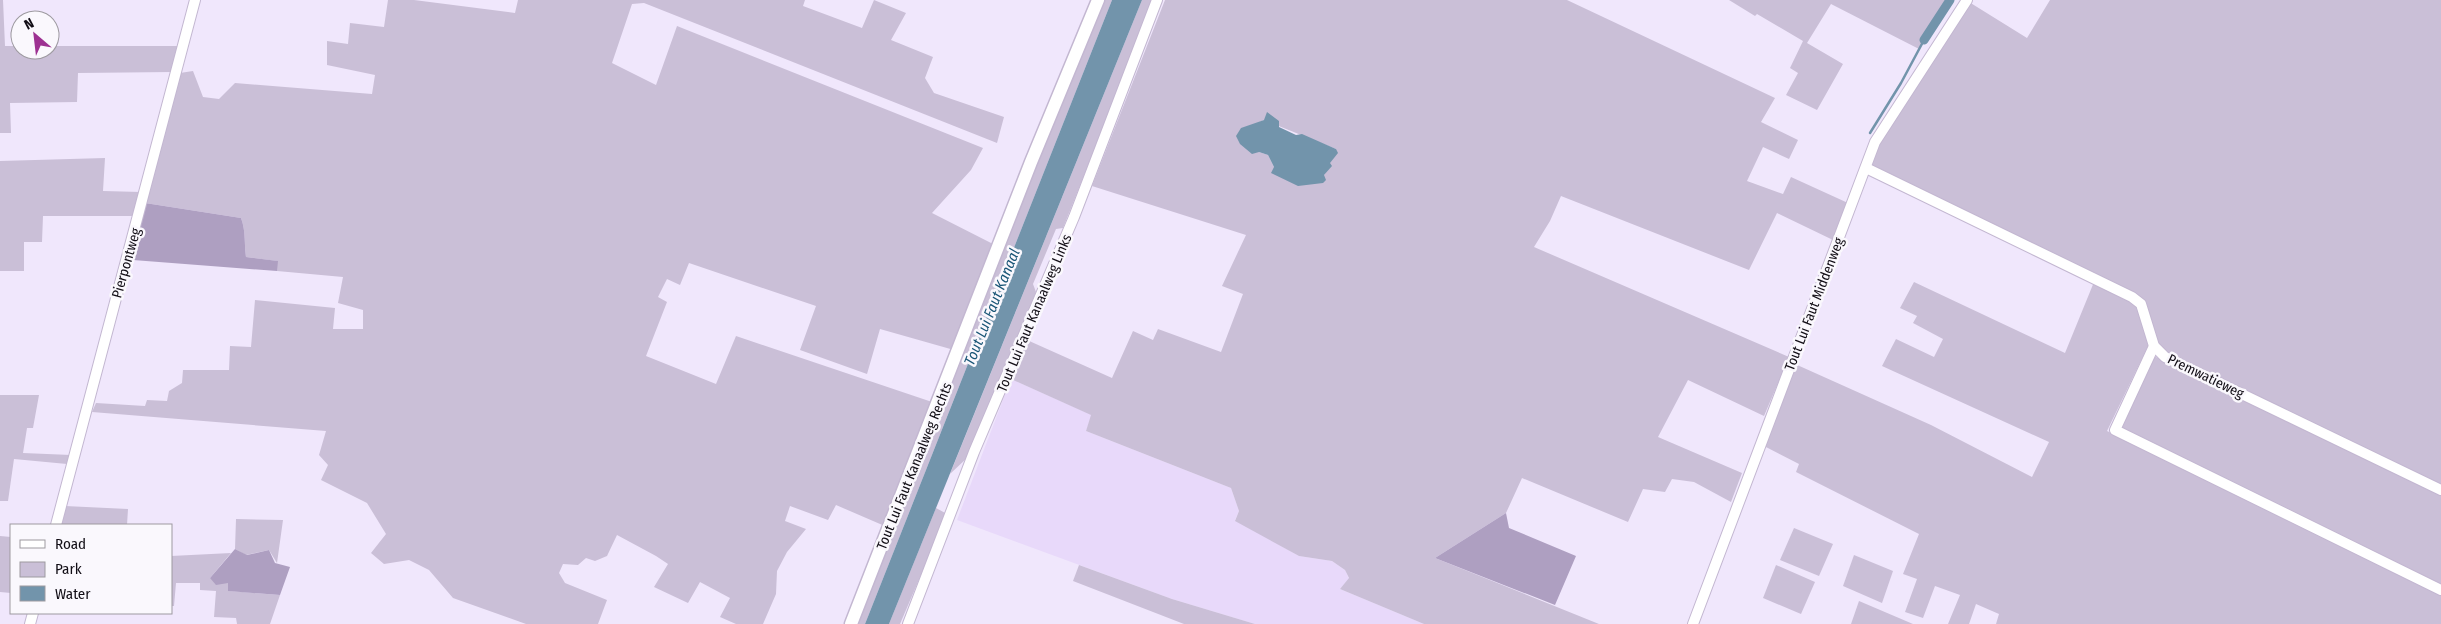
<svg xmlns="http://www.w3.org/2000/svg" width="2441" height="624" viewBox="0 0 2441 624" font-family="'Fira Sans Condensed',sans-serif">
<style>
.built{fill:#e8d9fa}
.green{fill:#cabfd7;fill-rule:evenodd}
.forest{fill:#ae9fc1}
.water{fill:#7294ab}
.lines{fill:none;stroke-linecap:round;stroke-linejoin:round}
.stream{stroke:#7294ab;stroke-width:2.5}
.canal{stroke:#7294ab;stroke-width:9}
.minor-casing{stroke:#c3b7d1;stroke-width:12}
.tertiary-casing{stroke:#c3b7d1;stroke-width:15}
.minor{stroke:#fff;stroke-width:10}
.tertiary{stroke:#fff;stroke-width:12}
.labels{text-anchor:middle;stroke-width:5;stroke-linejoin:round;paint-order:stroke}
.street-label{font-size:14px;fill:#110d15;stroke:#faf8fd}
.water-label{font-size:15px;font-style:italic;fill:#195576;stroke:#faf8fd}
</style>
<rect width="100%" height="100%" fill="#f0e7fc"/>
<path class="built" d="M 1011,379 L 1092,415 L 1086,431 L 1231,488 L 1239,511 L 1235,520 L 1299,556 L 1332,561 L 1345,570 L 1349,579 L 1340,589 L 1424,624 L 1255,624 L 1172,599 L 957,520 Z"/>
<g class="green">
<path d="M 0,0 L 3,0 L 5,46 L 20,46 L 20,50 L 50,50 L 50,46 L 178,46 L 172,72 L 78,73 L 77,102 L 10,103 L 11,133 L 0,133 Z"/>
<path d="M 388,0 L 414,0 L 515,13 L 518,0 L 805,0 L 803,6 L 862,28 L 874,0 L 906,13 L 891,40 L 933,57 L 925,78 L 934,93 L 1004,117 L 997,143 L 644,3 L 632,4 L 612,63 L 656,85 L 677,26 L 983,148 L 971,170 L 932,213 L 995,245 L 954,350 L 880,329 L 867,374 L 800,350 L 816,306 L 689,263 L 680,285 L 667,279 L 658,297 L 667,302 L 646,356 L 716,384 L 736,336 L 935,403 L 887,527 L 836,505 L 828,520 L 790,506 L 785,521 L 806,529 L 787,552 L 777,571 L 776,594 L 763,624 L 736,624 L 720,617 L 730,598 L 700,582 L 688,603 L 654,587 L 668,564 L 656,556 L 617,535 L 607,556 L 595,561 L 586,558 L 578,565 L 563,564 L 559,573 L 565,583 L 607,600 L 598,624 L 526,624 L 453,598 L 429,570 L 409,560 L 384,564 L 371,553 L 386,534 L 367,503 L 321,480 L 328,465 L 319,455 L 326,431 L 92,412 L 96,403 L 145,406 L 147,400 L 167,401 L 169,391 L 182,383 L 183,370 L 229,370 L 230,346 L 251,347 L 255,300 L 335,308 L 333,329 L 363,329 L 363,310 L 338,303 L 343,277 L 277,271 L 277,261 L 246,257 C 244,243 246,231 241,218 L 145,203 L 180,73 L 193,71 L 203,97 L 219,99 L 235,83 L 372,94 L 375,75 L 327,65 L 327,41 L 348,44 L 350,23 L 384,27 Z"/>
<path d="M 1102,0 L 1112,0 L 865,624 L 856,624 Z"/>
<path d="M 1142,0 L 1154,0 L 1063,228 L 1056,229 L 1033,284 L 1036,292 L 968,457 L 950,474 Z"/>
<path d="M 1165,0 L 1567,0 L 1775,98 L 1761,122 L 1798,140 L 1789,159 L 1763,147 L 1747,181 L 1783,194 L 1791,177 L 1848,203 L 1833,240 L 1777,213 L 1749,270 L 1561,196 L 1550,221 L 1534,247 L 1789,357 L 1764,416 L 1688,380 L 1658,437 L 1742,473 L 1731,502 L 1694,482 L 1672,479 L 1665,492 L 1643,489 L 1628,522 L 1522,478 L 1506,513 L 1435,558 L 1599,624 L 1424,624 L 1340,589 L 1349,578 L 1345,570 L 1332,561 L 1299,556 L 1235,521 L 1239,511 L 1231,488 L 1086,431 L 1091,415 L 1011,379 L 1027,340 L 1112,378 L 1133,331 L 1153,340 L 1158,329 L 1221,352 L 1243,294 L 1222,286 L 1246,235 L 1092,186 ZM 1264,120 L 1336,149 L 1324,175 L 1274,167 L 1268,155 L 1259,152 L 1253,125 Z"/>
<path d="M 1729,0 L 1950,0 L 1919,49 L 1831,4 L 1807,43 L 1843,64 L 1817,110 L 1786,95 L 1798,73 L 1790,68 L 1803,41 L 1757,14 L 1755,16 Z"/>
<path d="M 2050,0 L 2441,0 L 2441,485 L 2166,354 L 2160,347 L 2142,300 L 1870,167 L 1880,141 L 1969,2 L 2027,38 Z"/>
<path d="M 105,158 L 103,191 L 141,192 L 134,216 L 43,216 L 42,242 L 24,242 L 24,271 L 0,271 L 0,161 Z"/>
<path d="M 1914,282 L 2065,353 L 2094,282 L 2139,307 L 2146,329 L 2148,346 L 2107,431 L 2441,594 L 2441,624 L 1996,624 L 1999,614 L 1976,604 L 1969,624 L 1948,624 L 1960,595 L 1935,586 L 1923,618 L 1905,612 L 1917,579 L 1903,574 L 1919,534 L 1796,472 L 1799,464 L 1764,446 L 1795,364 L 1931,425 L 2032,477 L 2049,442 L 1882,366 L 1896,339 L 1934,357 L 1943,339 L 1913,323 L 1917,316 L 1900,308 Z"/>
<path d="M 2154,356 L 2441,495 L 2441,586 L 2120,427 Z"/>
<path d="M 0,395 L 39,395 L 33,428 L 27,428 L 23,453 L 71,455 L 67,464 L 14,459 L 8,501 L 0,501 Z"/>
<path d="M 65,506 L 128,509 L 127,525 L 60,525 Z"/>
<path d="M 936,508 L 947,514 L 900,624 L 889,624 Z"/>
<path d="M 236,519 L 283,520 L 277,563 L 269,550 L 246,555 L 235,549 Z"/>
<path d="M 1794,528 L 1833,544 L 1819,576 L 1780,560 Z"/>
<path d="M 0,536 L 11,537 L 11,593 L 0,592 Z"/>
<path d="M 231,553 L 210,578 L 228,583 L 229,591 L 280,595 L 270,624 L 237,624 L 236,618 L 214,617 L 216,591 L 200,590 L 200,583 L 176,583 L 174,606 L 171,606 L 171,556 Z"/>
<path d="M 1854,555 L 1893,571 L 1882,603 L 1843,586 Z"/>
<path d="M 1079,565 L 1172,599 L 1255,624 L 1184,624 L 1073,581 Z"/>
<path d="M 1776,565 L 1815,582 L 1801,614 L 1763,598 Z"/>
<path d="M 1859,601 L 1913,624 L 1851,624 Z"/>
</g>
<g class="forest">
<path d="M 145,203 L 241,218 C 246,231 244,243 246,257 L 278,261 L 277,271 L 133,260 Z"/>
<path d="M 1506,513 L 1509,528 L 1576,556 L 1555,605 L 1435,558 Z"/>
<path d="M 235,549 L 247,555 L 269,550 L 275,563 L 290,567 L 280,595 L 228,591 L 228,583 L 216,585 L 210,578 Z"/>
</g>
<g class="water">
<path d="M 1112,0 L 1142,0 L 889,624 L 865,624 Z"/>
<path d="M 1267,112 L 1279,121 L 1279,127 L 1296,135 L 1302,134 L 1336,149 L 1338,153 L 1330,163 L 1332,166 L 1324,175 L 1326,180 L 1323,183 L 1298,186 L 1271,173 L 1274,167 L 1268,155 L 1259,152 L 1252,154 L 1240,144 L 1236,136 L 1241,128 L 1264,120 Z"/>
</g>
<g class="lines">
<path class="stream" d="M 1870,133 L 1901,83 L 1924,40"/>
<path class="canal" d="M 1924,40 L 1950,0"/>
<defs>
<g id="minor">
<path d="M 1866,168 L 2132,297 L 2141,304 L 2154,346 L 2165,357 L 2441,490"/>
<path d="M 2154,346 L 2115,430 L 2441,590"/>
<path d="M 56,525 L 195,0"/>
<path d="M 30,624 L 33,613"/>
<path d="M 908,624 L 974,452 L 1074,217 L 1157,0"/>
<path d="M 1693,624 L 1875,142 L 1967,0"/>
</g>
<path id="tertiary" d="M 851,624 L 1031,162 L 1098,0"/>
</defs>
<use href="#minor" class="minor-casing"/>
<use href="#tertiary" class="tertiary-casing"/>
<use href="#minor" class="minor"/>
<use href="#tertiary" class="tertiary"/>
</g>
<g class="labels">
<g class="street-label">
<text transform="translate(126 263) rotate(-74)" y="5">Pierpontweg</text>
<text transform="translate(1814 304) rotate(-69)" y="5">Tout Lui Faut Middenweg</text>
<text transform="translate(1034 313) rotate(-67)" y="5">Tout Lui Faut Kanaalweg Links</text>
<text transform="translate(2206 376) rotate(26)" y="5">Premwatieweg</text>
<text transform="translate(914 466) rotate(-68)" y="5">Tout Lui Faut Kanaalweg Rechts</text>
</g>
<g class="water-label">
<text transform="translate(992 307) rotate(-68)" y="5">Tout Lui Faut Kanaal</text>
</g>
</g>
<rect x="10" y="524" width="162" height="90" fill="#faf8fd" stroke="#9d9aa0"/>
<rect x="20" y="540" width="25" height="8" fill="#ffffff" stroke="#9d9aa0"/>
<text x="55" y="549" font-size="15" fill="#110d15">Road</text>
<rect x="20" y="562" width="25" height="15" fill="#cabfd7" stroke="#9d9aa0"/>
<text x="55" y="574" font-size="15" fill="#110d15">Park</text>
<rect x="20" y="586" width="25" height="15" fill="#7294ab" stroke="#9d9aa0"/>
<text x="55" y="599" font-size="15" fill="#110d15">Water</text>
<g transform="translate(35 35) rotate(332)"><circle r="24" fill="#faf8fd" stroke="#9d9aa0"/>
<path d="M0-4L9 19L0 12L-9 19Z" fill="#9d3192"/>
<text y="-8" font-size="14" font-weight="bold" text-anchor="middle" fill="#110d15">N</text>
</g>
</svg>
